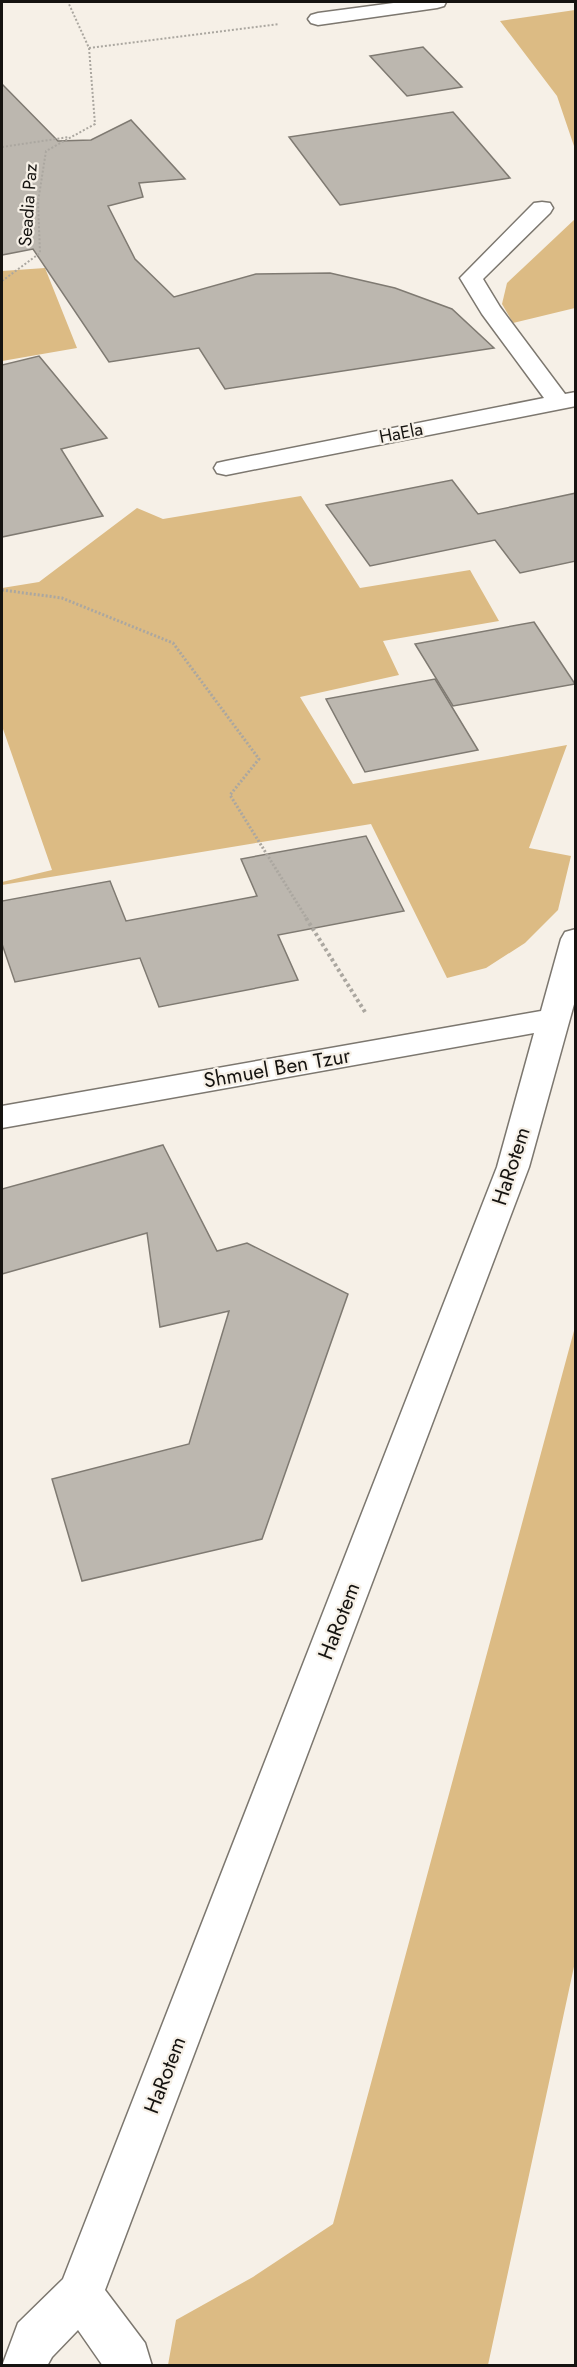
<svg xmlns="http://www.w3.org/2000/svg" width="577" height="2367" viewBox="0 0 577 2367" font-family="Jost,sans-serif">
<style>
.green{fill:#dcbb84}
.building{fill:#bcb7af;stroke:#7f7a72;stroke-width:1.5}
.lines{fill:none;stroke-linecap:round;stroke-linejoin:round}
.minor-casing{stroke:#7c776f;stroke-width:3}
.path-far2{stroke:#aba7a0;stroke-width:2;stroke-dasharray:2 2;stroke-linecap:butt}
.path-far1{stroke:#aba7a0;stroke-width:3;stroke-dasharray:2 2;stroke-linecap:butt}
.path{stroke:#aba7a0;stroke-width:4;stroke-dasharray:3 3;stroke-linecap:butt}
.minor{fill:#fff;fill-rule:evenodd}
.labels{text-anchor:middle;stroke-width:4.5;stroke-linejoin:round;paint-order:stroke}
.far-street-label{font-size:18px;fill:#151310;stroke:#f6f0e7}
.street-label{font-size:21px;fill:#151310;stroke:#f6f0e7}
</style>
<rect width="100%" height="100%" fill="#f6f0e7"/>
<g class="green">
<path d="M 575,10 L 576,10 L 575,149 L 557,96 L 500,21 Z"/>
<path d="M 575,219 L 575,308 L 513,323 L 502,304 L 507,283 Z"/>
<path d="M 45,268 L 77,348 L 2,361 L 2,271 Z"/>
<path d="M 301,496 L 360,588 L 470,570 L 499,621 L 383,641 L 399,675 L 300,697 L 353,784 L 567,745 L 529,848 L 571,856 L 558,910 L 525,943 L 486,968 L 447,978 L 371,824 L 2,885 L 2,882 L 52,870 L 2,726 L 2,588 L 39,582 L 137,508 L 163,519 Z"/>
<path d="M 575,1327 L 575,1962 L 488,2365 L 168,2365 L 176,2320 L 253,2277 L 333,2224 Z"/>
</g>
<g class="building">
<path d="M 423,47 L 462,87 L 407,96 L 370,56 Z"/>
<path d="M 2,84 L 58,141 L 91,140 L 131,120 L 185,179 L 139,183 L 143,197 L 108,206 L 135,259 L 174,297 L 256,274 L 330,273 L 395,288 L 452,309 L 494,348 L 225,389 L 199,348 L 109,362 L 33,249 L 2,255 Z"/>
<path d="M 453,112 L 510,178 L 340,205 L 289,137 Z"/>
<path d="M 39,356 L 107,438 L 61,449 L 103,516 L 2,537 L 2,365 Z"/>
<path d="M 452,480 L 478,514 L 576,493 L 576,561 L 520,573 L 495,540 L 370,566 L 326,505 Z"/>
<path d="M 534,622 L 575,684 L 453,706 L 415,644 Z"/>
<path d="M 435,679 L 478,750 L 365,772 L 326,699 Z"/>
<path d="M 366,836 L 404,911 L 278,935 L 298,980 L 159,1007 L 140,958 L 15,982 L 2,944 L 2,901 L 110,881 L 126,921 L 257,896 L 241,859 Z"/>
<path d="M 163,1145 L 217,1251 L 247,1243 L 348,1294 L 262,1539 L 82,1581 L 52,1479 L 189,1444 L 229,1311 L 160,1327 L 147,1233 L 2,1274 L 2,1189 Z"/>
</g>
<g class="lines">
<defs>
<g id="minor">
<path d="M 401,2 L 446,2 L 444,6 L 437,8 L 318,25 L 311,23 L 308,19 L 311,15 L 318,13 Z"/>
<path d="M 542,202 L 550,203 L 553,208 L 550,213 L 483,279 L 500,307 L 565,394 L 576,392 L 576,406 L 226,475 L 217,473 L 214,468 L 217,463 L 226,461 L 544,398 L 482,314 L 460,278 L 534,203 Z"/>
<path d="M 576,929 L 576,997 L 529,1167 L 105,2290 L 145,2343 L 152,2366 L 103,2366 L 78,2330 L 52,2357 L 47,2366 L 2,2366 L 18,2323 L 63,2279 L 497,1167 L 534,1033 L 2,1128 L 2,1106 L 541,1011 L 561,939 L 565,932 Z"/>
</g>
</defs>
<use href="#minor" class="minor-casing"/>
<g class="path-far2">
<path d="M 89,48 L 279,24"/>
<path d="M 2,147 L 69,137"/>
<path d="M 2,281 L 40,253 L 38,202 L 46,151 L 95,124 L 89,48 L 68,2"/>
</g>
<path class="path-far1" d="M 2,590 L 62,598 L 173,643 L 259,759 L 230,795 L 307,919"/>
<path class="path" d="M 306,918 L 365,1012"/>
<use href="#minor" class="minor"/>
</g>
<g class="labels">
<g class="far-street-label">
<text transform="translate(28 205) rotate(-86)" y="6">Seadia Paz</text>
<text transform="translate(401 433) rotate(-11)" y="6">HaEla</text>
</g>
<g class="street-label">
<text transform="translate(277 1068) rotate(-10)" y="7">Shmuel Ben Tzur</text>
<text transform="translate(511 1166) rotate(-72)" y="7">HaRotem</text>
<text transform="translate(339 1621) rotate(-69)" y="7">HaRotem</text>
<text transform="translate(165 2075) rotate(-69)" y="7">HaRotem</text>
</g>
</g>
<rect width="577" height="2367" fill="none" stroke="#151310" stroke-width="6"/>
</svg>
